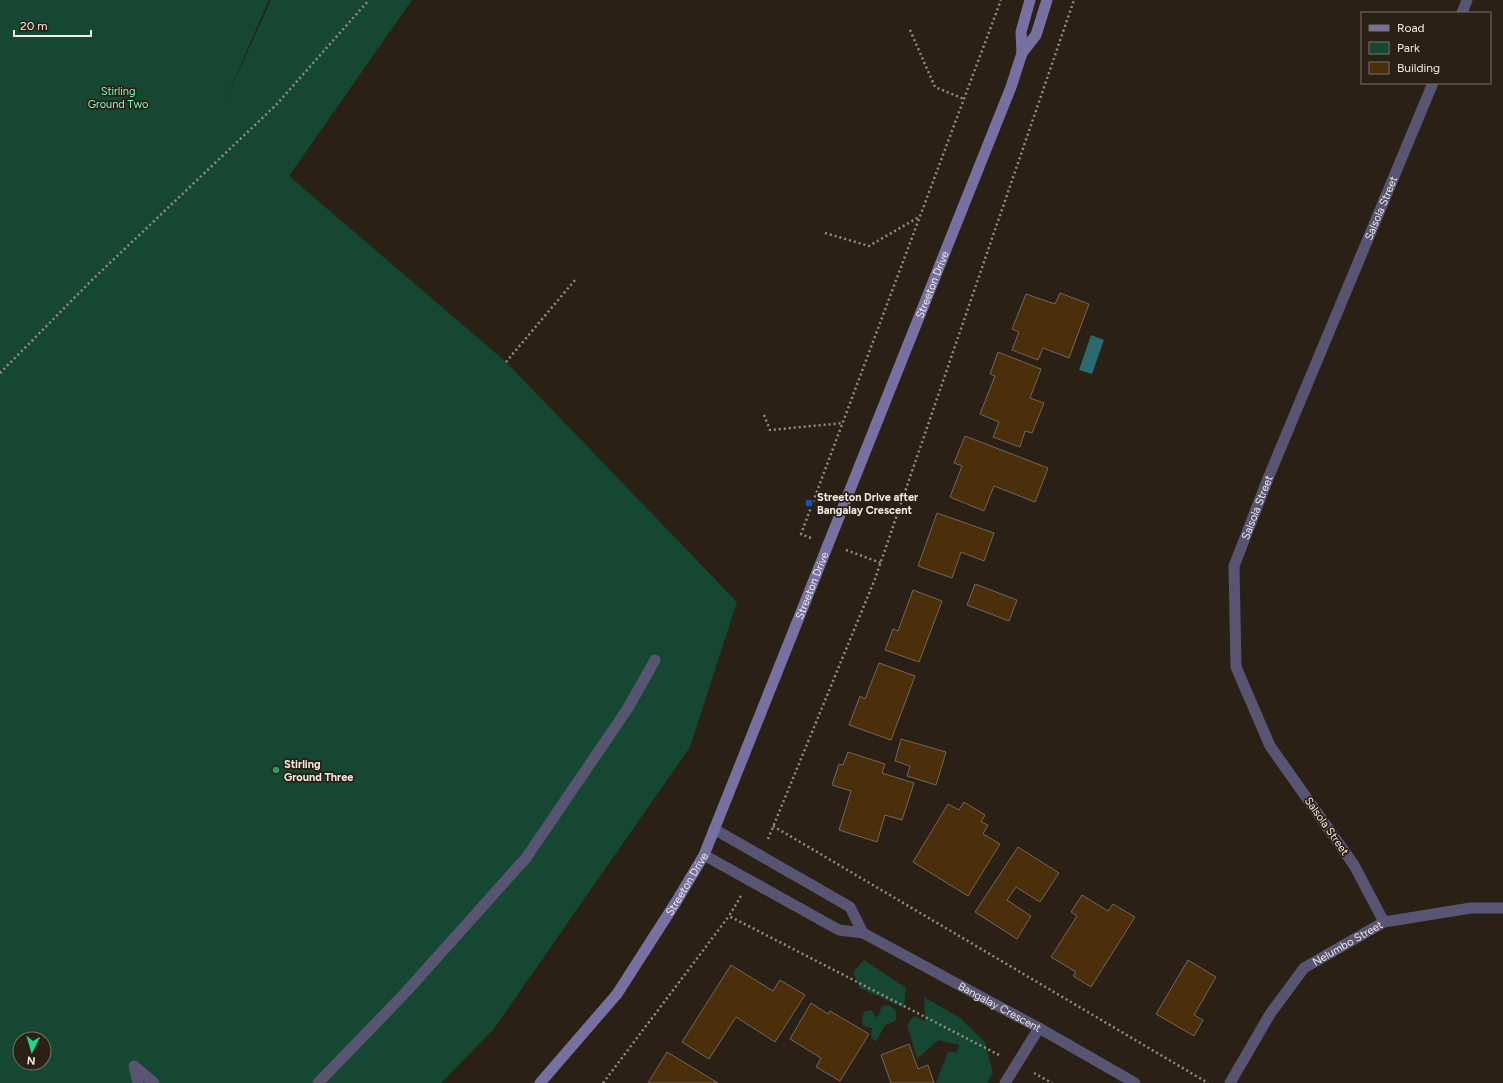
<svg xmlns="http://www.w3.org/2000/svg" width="1503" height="1083" viewBox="0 0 1503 1083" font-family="Figtree,sans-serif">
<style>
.green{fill:#154733;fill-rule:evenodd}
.water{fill:#2b6a6e}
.building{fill:#4b2f0a;stroke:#74685c}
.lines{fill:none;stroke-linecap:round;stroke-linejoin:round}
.path{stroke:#958c85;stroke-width:2.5;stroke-dasharray:2 3;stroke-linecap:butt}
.service{stroke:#585573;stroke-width:11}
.minor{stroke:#585573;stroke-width:11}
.tertiary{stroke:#585573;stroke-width:11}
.secondary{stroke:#7671a1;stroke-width:11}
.transit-dot{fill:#1a4fb4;stroke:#2a2016;stroke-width:1.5}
.leisure-dot{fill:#2e9e5b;stroke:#2a2016;stroke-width:1.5}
.labels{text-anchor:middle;stroke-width:3.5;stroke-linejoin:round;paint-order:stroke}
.park-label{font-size:11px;fill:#7bfbc6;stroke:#2a2016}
.street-label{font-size:11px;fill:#f1eae4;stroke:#2a2016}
.poi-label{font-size:11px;font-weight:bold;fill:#f1eae4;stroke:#2a2016;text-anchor:start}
</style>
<rect width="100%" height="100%" fill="#2a2016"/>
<g class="green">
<path d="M 0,0 L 269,0 L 223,105 L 271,0 L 412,0 L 289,176 L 506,362 L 737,602 L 690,747 L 493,1030 L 441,1083 L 0,1083 ZM 20,1039 L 44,1039 L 44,1063 L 20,1063 Z"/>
<path d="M 864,960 L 906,988 L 904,1008 L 860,988 L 853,972 Z"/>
<path d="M 924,997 L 960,1018 L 985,1042 L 993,1073 L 987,1083 L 936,1083 L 948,1052 L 957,1052 L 959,1045 L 938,1040 L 917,1059 L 907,1025 L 914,1016 L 925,1021 Z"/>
<path d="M 889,1005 L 896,1011 L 896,1020 L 889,1024 L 886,1024 L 876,1041 L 871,1038 L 872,1028 L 863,1026 L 862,1019 L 864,1012 L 871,1010 L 877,1018 L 882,1006 Z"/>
</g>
<path class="water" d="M 1091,335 L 1104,340 L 1092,374 L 1079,370 Z"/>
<g class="building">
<path d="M 1060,293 L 1089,304 L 1069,358 L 1043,348 L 1038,360 L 1012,350 L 1019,332 L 1012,329 L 1026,294 L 1055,304 Z"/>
<path d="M 998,352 L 1041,369 L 1030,398 L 1044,403 L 1032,433 L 1025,431 L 1020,447 L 993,437 L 999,422 L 980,414 L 995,376 L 990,374 Z"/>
<path d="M 965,436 L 1048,468 L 1035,502 L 994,486 L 984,511 L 950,497 L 962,466 L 954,463 Z"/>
<path d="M 937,513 L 994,533 L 984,561 L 961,552 L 952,578 L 918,566 Z"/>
<path d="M 975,584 L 1017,600 L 1009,621 L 967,605 Z"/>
<path d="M 913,590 L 942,601 L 919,662 L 885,650 L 893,629 L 898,631 Z"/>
<path d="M 879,663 L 915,676 L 891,740 L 849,725 L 860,696 L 865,699 Z"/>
<path d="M 901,739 L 946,752 L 936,785 L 907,776 L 910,766 L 895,761 Z"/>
<path d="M 848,752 L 885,764 L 882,773 L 914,783 L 902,820 L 885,815 L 877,842 L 839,830 L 851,791 L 832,785 L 839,764 L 843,765 Z"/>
<path d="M 964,802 L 985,815 L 981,822 L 988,825 L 983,834 L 1000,844 L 968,896 L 913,862 L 948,804 L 959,810 Z"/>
<path d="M 1018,847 L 1059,873 L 1040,902 L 1016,887 L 1007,900 L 1031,916 L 1017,939 L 975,912 Z"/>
<path d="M 1082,895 L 1108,911 L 1113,904 L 1135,917 L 1091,987 L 1073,976 L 1076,972 L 1051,957 L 1077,916 L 1071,912 Z"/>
<path d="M 1188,960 L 1216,977 L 1194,1015 L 1203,1020 L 1194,1036 L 1156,1014 Z"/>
<path d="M 731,965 L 773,991 L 780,980 L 805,995 L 775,1042 L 736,1017 L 709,1059 L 682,1042 Z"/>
<path d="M 811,1003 L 828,1014 L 830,1011 L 869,1034 L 840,1081 L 816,1067 L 821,1058 L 790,1039 Z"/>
<path d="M 909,1044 L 918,1069 L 928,1065 L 934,1083 L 891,1083 L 881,1055 Z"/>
<path d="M 667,1052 L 718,1083 L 648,1083 Z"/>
</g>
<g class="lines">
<g class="path">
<path d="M 910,30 L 935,87 L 964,99"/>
<path d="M 825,233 L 869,246 L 919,217"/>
<path d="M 506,362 L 575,280"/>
<path d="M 0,373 L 92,280 L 276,105 L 369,0"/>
<path d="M 764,415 L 770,430 L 843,423"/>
<path d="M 811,538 L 801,534 L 1001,0"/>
<path d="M 846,550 L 881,563"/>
<path d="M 773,826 L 1208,1083"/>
<path d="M 768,839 L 875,579 L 1074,0"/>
<path d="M 741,896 L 729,916 L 1001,1056"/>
<path d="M 1034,1073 L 1052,1083"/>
<path d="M 603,1083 L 729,916"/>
</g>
<g class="service">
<path d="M 138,1083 L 134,1066 L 154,1083"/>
<path d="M 318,1083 L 406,992 L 526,858 L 628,708 L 655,660"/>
</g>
<g class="minor">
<path d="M 1462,13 L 1467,0"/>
<path id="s1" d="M 1384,922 L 1354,865 L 1270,746 L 1236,667 L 1234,566 L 1269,476 L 1433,83"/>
<path d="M 1005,1083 L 1039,1028"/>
<path id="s2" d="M 1230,1083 L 1270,1014 L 1304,968 L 1384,922 L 1471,908 L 1503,908"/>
</g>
<g class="tertiary">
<path d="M 714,829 L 850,907 L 863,933"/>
<path id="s3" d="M 704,855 L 839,930 L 863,933 L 1039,1028 L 1135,1083"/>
</g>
<g class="secondary">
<path d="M 1022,53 L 1021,32 L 1030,0"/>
<path id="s4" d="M 540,1083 L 617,994 L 676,902 L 704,855 L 1011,87 L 1022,53 L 1036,35 L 1047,0"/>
</g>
</g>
<rect class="transit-dot" x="805" y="499" width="8" height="8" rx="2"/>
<circle class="leisure-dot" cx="276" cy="770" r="4"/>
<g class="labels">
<g class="park-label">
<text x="118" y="95">Stirling<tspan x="118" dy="13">Ground Two</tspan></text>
</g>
<g class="street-label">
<text dy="4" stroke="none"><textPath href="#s1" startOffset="784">Salsola Street</textPath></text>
<text dy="4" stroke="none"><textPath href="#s4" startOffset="896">Streeton Drive</textPath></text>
<text dy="4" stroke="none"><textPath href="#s1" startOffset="460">Salsola Street</textPath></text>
<text dy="4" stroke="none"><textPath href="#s4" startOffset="572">Streeton Drive</textPath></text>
<text transform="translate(1327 826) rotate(55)" y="4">Salsola Street</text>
<text dy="4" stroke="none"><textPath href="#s4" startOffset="248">Streeton Drive</textPath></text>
<text dy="4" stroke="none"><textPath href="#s2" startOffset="187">Nelumbo Street</textPath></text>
<text dy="4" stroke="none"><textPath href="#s3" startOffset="334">Bangalay Crescent</textPath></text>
</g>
<g class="poi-label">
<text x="817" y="501">Streeton Drive after<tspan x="817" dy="13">Bangalay Crescent</tspan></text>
<text x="284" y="768">Stirling<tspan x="284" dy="13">Ground Three</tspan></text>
</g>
</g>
<rect x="1361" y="12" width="130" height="72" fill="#2a2016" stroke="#7a7168"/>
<rect x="1369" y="25" width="20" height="6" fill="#7671a1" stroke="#7a7168"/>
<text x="1397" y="32" font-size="12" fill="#f1eae4">Road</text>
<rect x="1369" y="42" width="20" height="12" fill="#154733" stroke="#7a7168"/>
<text x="1397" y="52" font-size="12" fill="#f1eae4">Park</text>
<rect x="1369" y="62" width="20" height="12" fill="#4b2f0a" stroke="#7a7168"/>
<text x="1397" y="72" font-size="12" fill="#f1eae4">Building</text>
<g transform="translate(32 1051) rotate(185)"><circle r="19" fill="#2a2016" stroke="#7a7168"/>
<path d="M0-3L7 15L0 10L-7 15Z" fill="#20d887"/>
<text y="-6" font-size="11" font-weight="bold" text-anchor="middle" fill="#f1eae4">N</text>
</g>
<path d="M14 30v6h77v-6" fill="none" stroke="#f1eae4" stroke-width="2"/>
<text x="20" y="30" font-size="12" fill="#f1eae4" stroke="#2a2016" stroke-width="3" paint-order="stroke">20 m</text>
</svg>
